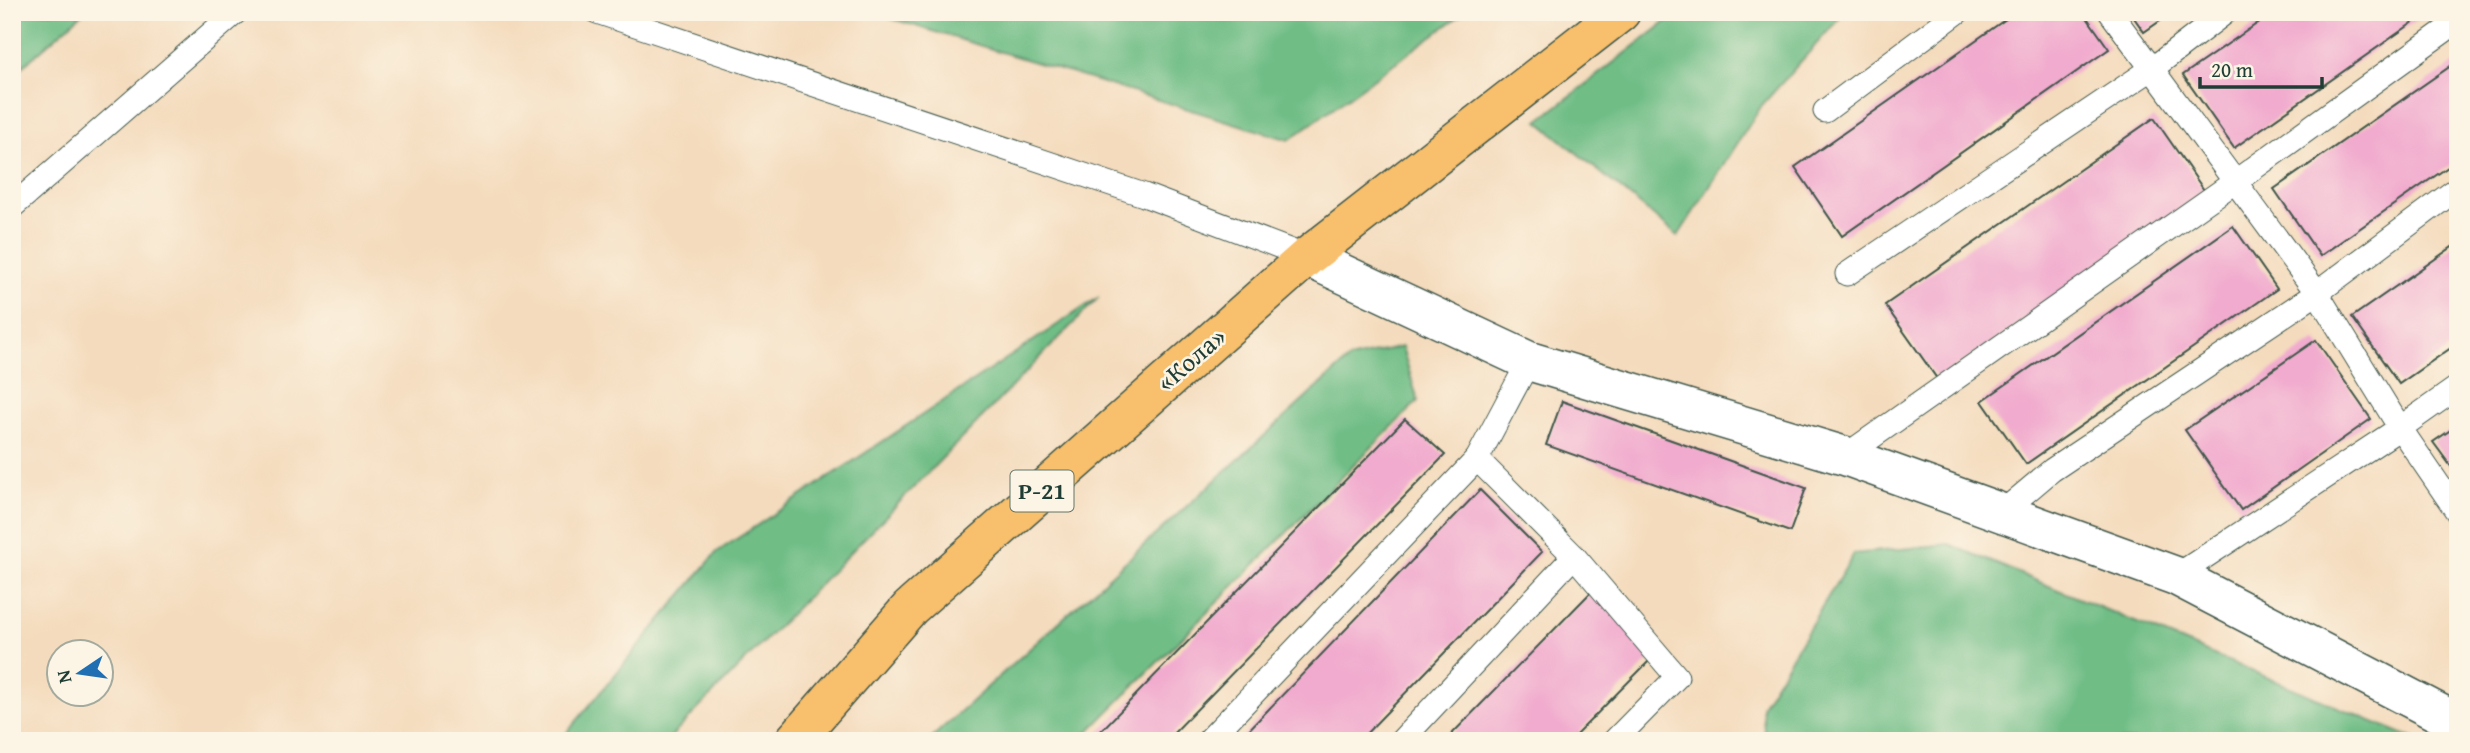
<svg xmlns="http://www.w3.org/2000/svg" width="2470" height="753" viewBox="0 0 2470 753" font-family="'Gentium Book Plus',serif">
<style>
.forest{fill:#6fbd86;stroke:#477d5d;stroke-width:2}
.building{fill:#f1abce}
.lines{fill:none;stroke-linecap:round;stroke-linejoin:round}
.service-casing{stroke:#3f5549;stroke-width:25}
.minor-casing{stroke:#3f5549;stroke-width:41}
.trunk-casing{stroke:#3f5549;stroke-width:41}
.service{stroke:#fff;stroke-width:23}
.minor{stroke:#fff;stroke-width:38}
.trunk{stroke:#f8bf6c;stroke-width:38}
.labels{text-anchor:middle;stroke-width:5;stroke-linejoin:round;paint-order:stroke}
.shield{fill:#fcf5e5;stroke:#617469;stroke-width:2}
.shield-label{font-size:24px;font-weight:bold;fill:#1f3d34}
.street-label{font-size:26px;fill:#1f3d34;stroke:#fcf5e5}
</style>
<rect width="100%" height="100%" fill="#fcf5e5"/>
<filter id="ink" filterUnits="userSpaceOnUse"><feTurbulence type="fractalNoise" baseFrequency=".0143" numOctaves="2"/><feDisplacementMap in="SourceGraphic" scale="14" xChannelSelector="R" yChannelSelector="G"/><feConvolveMatrix kernelMatrix="1 2 1 2 8 2 1 2 1" color-interpolation-filters="sRGB"/></filter>
<filter id="wash" filterUnits="userSpaceOnUse"><feTurbulence type="fractalNoise" baseFrequency=".00686" numOctaves="4" result="noise"/><feDisplacementMap in="SourceGraphic" scale="28" xChannelSelector="R" yChannelSelector="G"/><feGaussianBlur stdDeviation="1.57" result="paint"/><feColorMatrix in="noise" values="0 0 0 0 0 0 0 0 0 0 0 0 0 0 0 0 0 1.4 0 .05"/><feComposite in="paint" operator="in"/></filter>
<g filter="url(#wash)">
<rect width="100%" height="100%" fill="#f4dbbd"/>
<g class="forest">
<path d="M 12,12 L 84,12 L 12,76 Z"/>
<path d="M 870,12 L 1465,12 L 1289,140 Z"/>
<path d="M 1679,12 L 1845,12 L 1762,105 L 1678,236 L 1538,121 Z"/>
<path d="M 1099,297 L 667,741 L 560,741 L 717,552 Z"/>
<path d="M 1402,347 L 1418,401 L 1079,741 L 928,741 L 1349,359 Z"/>
<path d="M 1949,544 L 2419,741 L 1765,741 L 1762,706 L 1854,554 Z"/>
</g>
<g id="blocks">
<g class="building">
<path d="M 2016,12 L 2083,12 L 2109,49 L 1842,236 L 1795,167 Z"/>
<path d="M 2130,12 L 2173,12 L 2144,32 Z"/>
<path d="M 2274,12 L 2428,12 L 2234,148 L 2183,75 Z"/>
<path d="M 2458,61 L 2458,160 L 2320,256 L 2274,189 Z"/>
<path d="M 2154,118 L 2206,193 L 1938,380 L 1885,305 Z"/>
<path d="M 2233,226 L 2277,289 L 2026,464 L 1982,401 Z"/>
<path d="M 2458,243 L 2458,343 L 2399,384 L 2352,317 Z"/>
<path d="M 2316,340 L 2371,419 L 2241,510 L 2185,430 Z"/>
<path d="M 1562,401 L 1806,488 L 1790,532 L 1546,445 Z"/>
<path d="M 1405,419 L 1445,455 L 1166,741 L 1091,741 Z"/>
<path d="M 2458,425 L 2458,476 L 2433,442 Z"/>
<path d="M 1480,490 L 1542,552 L 1359,741 L 1238,741 Z"/>
<path d="M 1593,590 L 1656,654 L 1570,741 L 1445,741 Z"/>
</g>
</g>
</g>
<g filter="url(#ink)">
<use href="#blocks" fill-opacity="0" stroke="#3f5549" stroke-width="2"/>
<g class="lines">
<defs>
<g id="service">
<path d="M 597,12 L 1144,195 L 1307,257"/>
<path d="M 2110,12 L 2317,293 L 2400,428 L 2458,513"/>
<path d="M 1825,111 L 1958,12"/>
<path d="M 12,207 L 236,12"/>
<path d="M 1847,274 L 2153,68 L 2226,12"/>
<path d="M 1845,456 L 2236,181 L 2458,21"/>
<path d="M 1477,459 L 1574,556 L 1677,677 L 1614,741"/>
<path d="M 2001,513 L 2052,470 L 2317,293 L 2458,188"/>
<path d="M 2176,576 L 2400,428 L 2458,387"/>
<path d="M 1208,741 L 1477,459 L 1529,361"/>
<path d="M 1401,741 L 1574,556"/>
</g>
<path id="minor" d="M 1307,257 L 1529,361 L 1845,456 L 2176,576 L 2458,723"/>
<path id="trunk" d="M 794,741 L 910,608 L 1307,257 L 1621,12"/>
</defs>
<use href="#service" class="service-casing"/>
<use href="#minor" class="minor-casing"/>
<use href="#trunk" class="trunk-casing"/>
<use href="#service" class="service"/>
<use href="#minor" class="minor"/>
<use href="#trunk" class="trunk"/>
</g>
</g>
<g class="labels">
<rect class="shield" x="1010.5" y="470.5" width="63" height="41" rx="5"/>
<g class="shield-label">
<text x="1042" y="499">Р-21</text>
</g>
<g class="street-label">
<text transform="translate(1191 359) rotate(-41)" y="9">«Кола»</text>
</g>
</g>
<rect width="2470" height="753" fill="none" stroke="#fcf5e5" stroke-width="42"/>
<g transform="translate(80 673) rotate(257)"><circle r="33" fill="#fcf5e5" stroke="#a4ab9e" stroke-width="2"/>
<path d="M0-5L12 26L0 18L-12 26Z" fill="#1f6fb2"/>
<text y="-10" font-size="19" font-weight="bold" text-anchor="middle" fill="#1f3d34">N</text>
</g>
<path d="M2200 77v10h122v-10" fill="none" stroke="#1f3d34" stroke-width="3.5"/>
<text x="2211" y="77" font-size="21" fill="#1f3d34" stroke="#fcf5e5" stroke-width="5" paint-order="stroke">20 m</text>
</svg>
